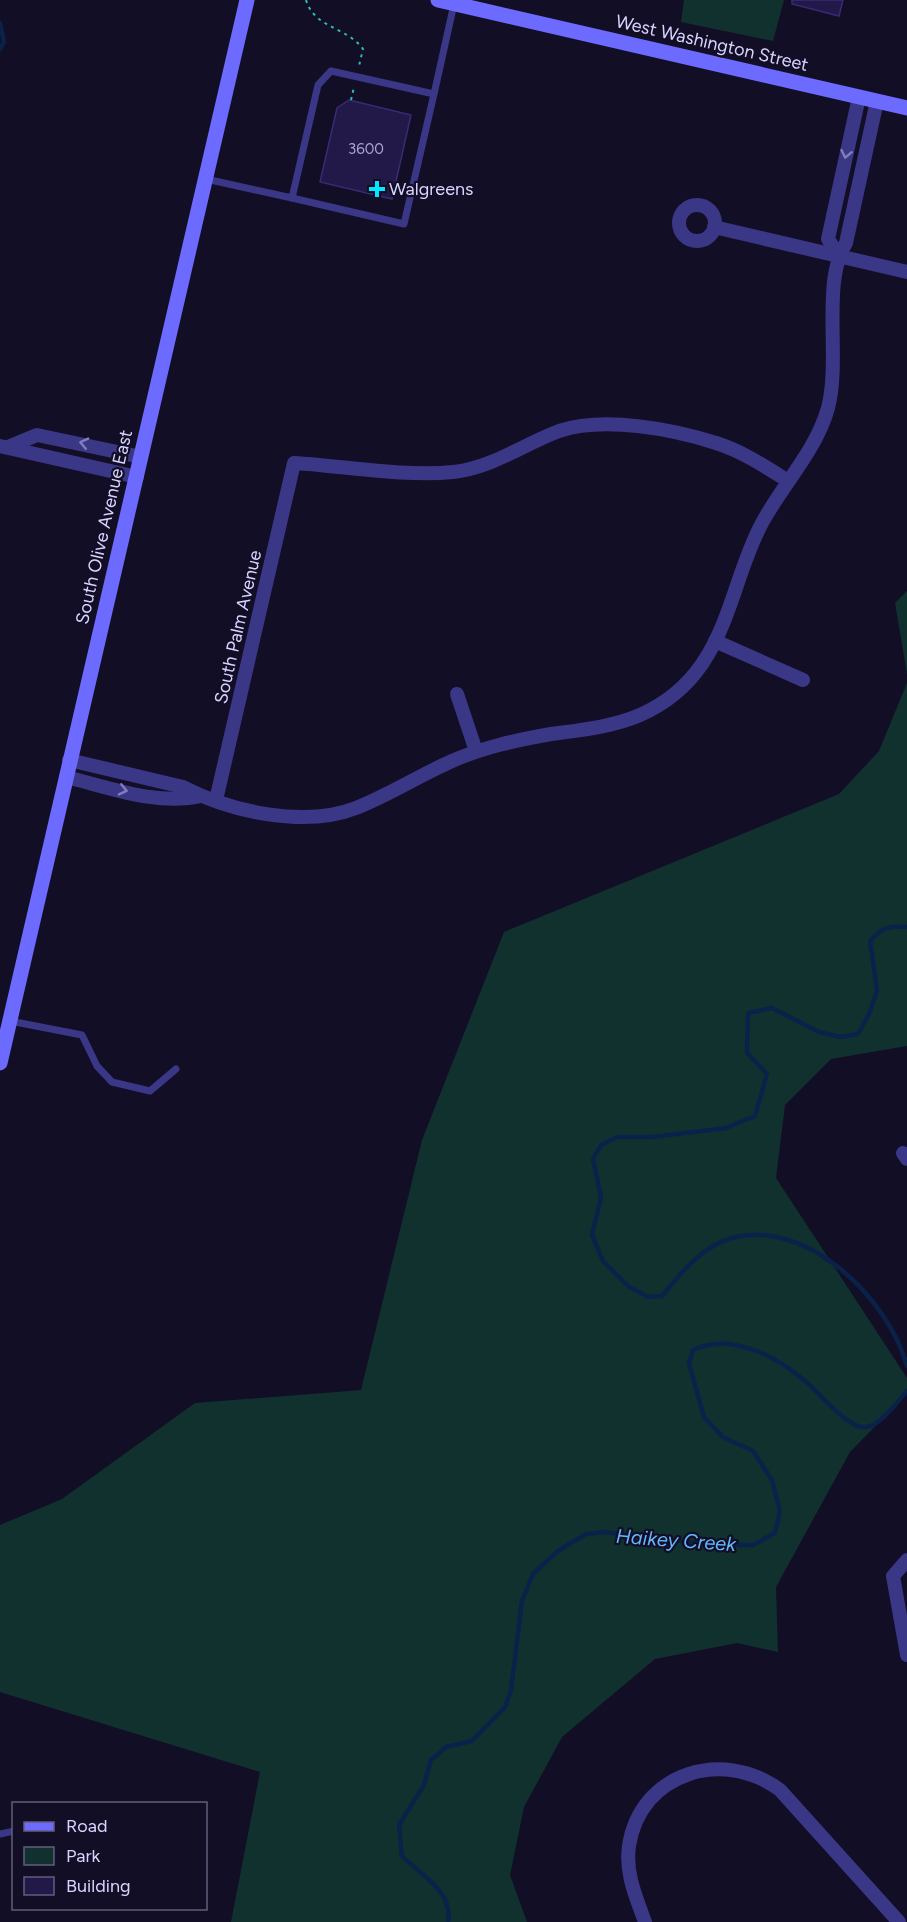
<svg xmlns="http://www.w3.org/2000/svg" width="907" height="1922" viewBox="0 0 907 1922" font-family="Figtree,sans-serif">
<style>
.green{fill:#11312f}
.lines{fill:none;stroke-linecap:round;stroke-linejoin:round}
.stream{stroke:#0a224a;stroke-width:4.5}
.building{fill:#221948;stroke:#392a75;stroke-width:1.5}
.path{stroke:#2abdb3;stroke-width:2;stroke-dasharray:3 4.5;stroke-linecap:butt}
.lane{stroke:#3a3787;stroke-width:7}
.street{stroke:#3a3787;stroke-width:14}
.secondary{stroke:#6d6bff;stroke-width:15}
.oneway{stroke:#817ebd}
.poi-dot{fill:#00e7ff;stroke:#120e26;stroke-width:2}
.labels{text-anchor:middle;stroke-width:4.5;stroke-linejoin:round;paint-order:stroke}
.number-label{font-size:15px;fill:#aaa5d1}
.street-label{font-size:18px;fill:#d8d4ff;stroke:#120e26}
.poi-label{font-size:18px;fill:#d8d4ff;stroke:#120e26;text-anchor:start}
.water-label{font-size:20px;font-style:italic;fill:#62b7ff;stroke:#120e26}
</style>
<rect width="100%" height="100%" fill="#120e26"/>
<g class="green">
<path d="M 684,0 L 784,0 L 773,41 L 681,22 Z"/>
<path d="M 907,591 L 907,674 L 895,603 Z"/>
<path d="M 907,683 L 907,1046 L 831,1059 L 785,1105 L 776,1178 L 907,1378 L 907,1394 L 850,1452 L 776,1587 L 778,1652 L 737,1643 L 655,1659 L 562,1737 L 524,1807 L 510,1875 L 527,1922 L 231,1922 L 260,1772 L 0,1692 L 0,1525 L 62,1499 L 195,1403 L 361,1390 L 422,1140 L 504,932 L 839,794 L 879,751 Z"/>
</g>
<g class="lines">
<g class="stream">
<path d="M 0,23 L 4,42 L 0,49"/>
<path d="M 907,927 C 890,925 881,928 870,941 L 877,990 L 870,1012 L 858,1034 L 841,1037 L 819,1032 L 772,1008 L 748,1013 L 747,1053 L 767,1074 L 755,1116 L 726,1128 L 653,1137 L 617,1137 L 601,1145 L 593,1159 L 601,1197 L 592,1235 L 603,1261 L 628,1286 L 648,1297 L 662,1296 C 681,1273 702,1246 732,1238 C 807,1218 888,1298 907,1366"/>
<path d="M 448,1922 C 454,1892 421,1875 402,1856 L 399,1825 L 424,1785 L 431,1760 L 446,1747 L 472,1741 L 505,1707 L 511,1690 L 522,1601 L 533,1574 L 558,1551 L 586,1534 L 605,1532 L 715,1545 L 753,1545 L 775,1533 L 780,1511 L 772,1480 L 753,1451 L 723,1437 L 704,1417 L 689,1363 L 693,1350 C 730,1332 776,1356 805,1381 C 819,1392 848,1430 866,1427 C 881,1425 897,1402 907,1391"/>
</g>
</g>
<g class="building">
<path d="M 792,0 L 843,0 L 839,16 L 792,4 Z"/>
<path d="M 349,100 L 411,115 L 392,199 L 320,182 L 337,108 Z"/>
</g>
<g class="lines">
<g class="path">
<path d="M 306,0 C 314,28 347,27 363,49 L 359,66"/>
<path d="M 351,100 L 354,87"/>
</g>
<g class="lane">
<path d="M 206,179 L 292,198 L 318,85 L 331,71 L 434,94 L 454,4"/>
<path d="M 292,198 L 404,224 L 434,94"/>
<path d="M 10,1021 L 82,1035 L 97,1066 L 112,1082 L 150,1091 L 176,1069"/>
<path d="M 0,1834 L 14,1831"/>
</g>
<g class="street">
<circle cx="697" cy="223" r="18"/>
<path d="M 714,227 L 907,272"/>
<path d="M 838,255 L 828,239 L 859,97"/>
<path d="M 0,446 L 137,477"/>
<path d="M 8,447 L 37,435 L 141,457"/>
<path d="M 715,641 L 803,680"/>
<path d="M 457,694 L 476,751"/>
<path d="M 69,760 L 183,787 C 231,812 305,828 356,808 C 389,795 420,775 452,761 C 484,747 517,740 551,734 C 581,730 612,727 640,715 C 665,704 687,686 702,664 C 731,622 738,567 762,523 C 783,484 816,451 828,408 C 841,359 821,282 846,243 L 877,101"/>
<path d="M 66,777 C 108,787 157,806 201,796"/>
<path d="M 216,800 L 294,463 C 344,466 405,477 453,472 C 492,468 524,444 559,431 C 604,416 672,429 716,443 C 742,451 766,467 788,481"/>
<path d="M 903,1153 L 907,1159"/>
<path d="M 907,1560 L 893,1576 L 907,1655"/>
<path d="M 645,1922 C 636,1897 625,1873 629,1846 C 640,1772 724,1748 780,1790 L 899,1922"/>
</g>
<g class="secondary">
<path d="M 438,0 L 907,108"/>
<path d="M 0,1063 L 247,0"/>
</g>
</g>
<defs><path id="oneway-chevron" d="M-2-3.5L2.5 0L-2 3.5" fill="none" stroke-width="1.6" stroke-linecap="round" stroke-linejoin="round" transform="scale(1.5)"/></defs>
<g class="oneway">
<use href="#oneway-chevron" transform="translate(846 154) rotate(102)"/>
<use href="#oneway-chevron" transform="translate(84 443) rotate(-167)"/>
<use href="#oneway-chevron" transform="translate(123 790) rotate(13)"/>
</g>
<path class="poi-dot" d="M374 180h6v6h6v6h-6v6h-6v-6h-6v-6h6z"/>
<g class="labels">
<g class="number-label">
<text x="366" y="154">3600</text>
</g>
<g class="street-label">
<text transform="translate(712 43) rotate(13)" y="6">West Washington Street</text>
<text transform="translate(104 527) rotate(-77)" y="6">South Olive Avenue East</text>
<text transform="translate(238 627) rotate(-77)" y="6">South Palm Avenue</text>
</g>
<g class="poi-label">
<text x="389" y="195">Walgreens</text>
</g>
<g class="water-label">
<text transform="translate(676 1540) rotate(4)" y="7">Haikey Creek</text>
</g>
</g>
<rect x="12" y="1802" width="195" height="108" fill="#120e26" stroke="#615d7d" stroke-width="1.5"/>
<rect x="24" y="1822" width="30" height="9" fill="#6d6bff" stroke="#615d7d" stroke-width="1.5"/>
<text x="66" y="1832" font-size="18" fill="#d8d4ff">Road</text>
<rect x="24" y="1847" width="30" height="18" fill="#11312f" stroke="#615d7d" stroke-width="1.5"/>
<text x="66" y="1862" font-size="18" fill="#d8d4ff">Park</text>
<rect x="24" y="1877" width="30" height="18" fill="#221948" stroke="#615d7d" stroke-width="1.5"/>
<text x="66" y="1892" font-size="18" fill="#d8d4ff">Building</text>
</svg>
